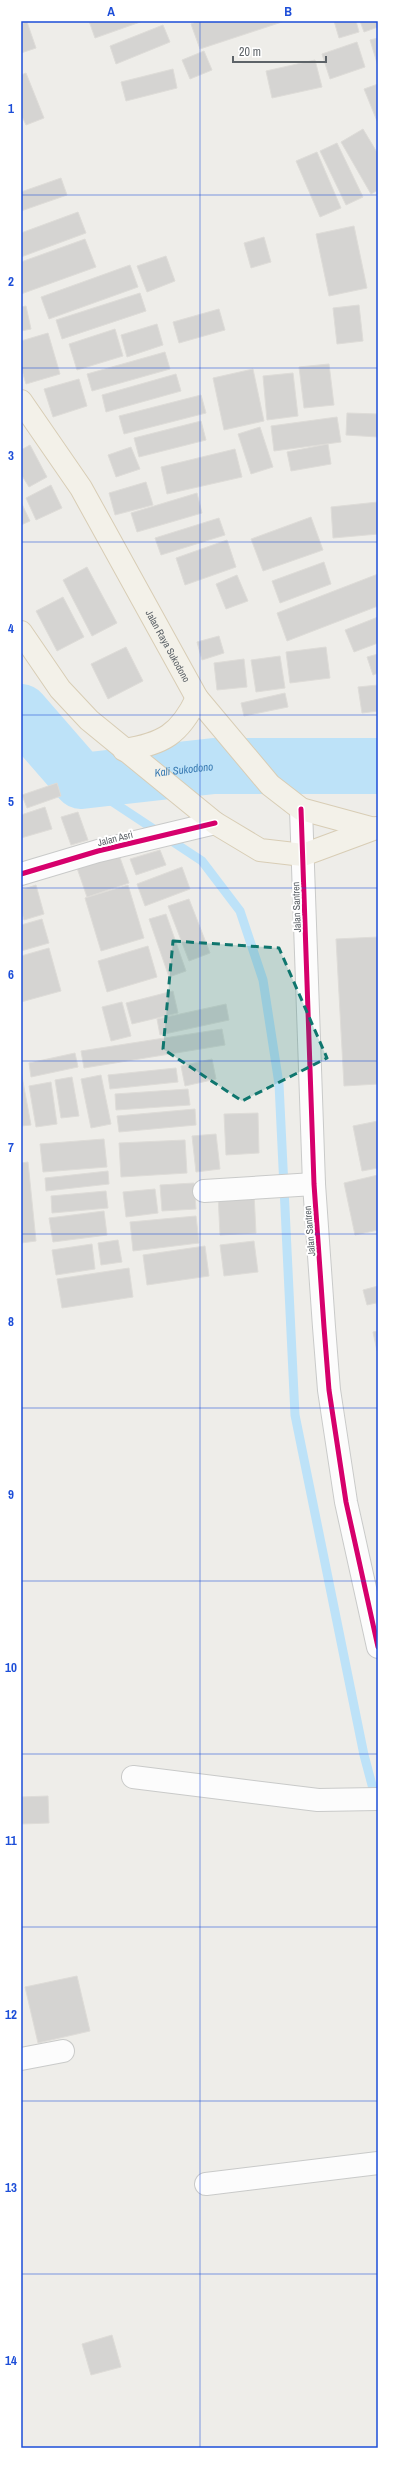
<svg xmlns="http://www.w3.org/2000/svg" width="399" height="2469" viewBox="0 0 399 2469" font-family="'Archivo Narrow',sans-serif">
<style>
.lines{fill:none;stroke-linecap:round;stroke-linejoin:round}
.stream{stroke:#bde2f8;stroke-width:9}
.river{stroke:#bde2f8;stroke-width:56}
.building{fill:#d5d4d2;stroke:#dedcd8}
.minor-casing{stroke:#c9cac9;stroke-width:24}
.major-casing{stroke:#d8cdb5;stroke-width:24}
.minor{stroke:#fcfcfc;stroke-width:22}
.major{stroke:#f3f1e9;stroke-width:22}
.cycleway-casing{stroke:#fff;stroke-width:8}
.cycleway{stroke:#d6006c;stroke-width:5}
.marked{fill:#0f766e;fill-opacity:0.2;stroke:#0f766e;stroke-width:3;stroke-dasharray:8 5;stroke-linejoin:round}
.grid{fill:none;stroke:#1d4ed8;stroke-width:1;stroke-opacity:0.55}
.labels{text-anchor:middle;stroke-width:4;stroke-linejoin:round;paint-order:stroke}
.street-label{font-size:10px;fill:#5d6368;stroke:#fff}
.water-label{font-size:11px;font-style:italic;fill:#387ab2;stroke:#fff}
.neatline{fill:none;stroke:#1d4ed8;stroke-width:1.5}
.grid-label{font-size:13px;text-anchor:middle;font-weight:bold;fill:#1d4ed8}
</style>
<rect width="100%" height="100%" fill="#eeede9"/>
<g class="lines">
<path class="stream" d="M 81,781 L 202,861 L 240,911 L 263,980 L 279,1084 L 295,1415 L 364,1755 L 376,1800"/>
<path class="river" id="s1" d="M 21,712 L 81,781 L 214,766 L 378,766"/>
</g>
<g class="building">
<path d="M 89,21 L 143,21 L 95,38 Z"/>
<path d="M 199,21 L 285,21 L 200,49 L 191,24 Z"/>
<path d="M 334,21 L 356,21 L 359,32 L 339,38 Z"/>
<path d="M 360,21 L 378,21 L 378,27 L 364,32 Z"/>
<path d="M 27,22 L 36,48 L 21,53 L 21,24 Z"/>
<path d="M 163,25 L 170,42 L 116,64 L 110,46 Z"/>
<path d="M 378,38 L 378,66 L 370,40 Z"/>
<path d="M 357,42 L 365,67 L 330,79 L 322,54 Z"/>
<path d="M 204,51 L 212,70 L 190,79 L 182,60 Z"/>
<path d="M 315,60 L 322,87 L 272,98 L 266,71 Z"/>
<path d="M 173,69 L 177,88 L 126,101 L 121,82 Z"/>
<path d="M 26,73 L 44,118 L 26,125 L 21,114 L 21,75 Z"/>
<path d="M 378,84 L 378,121 L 377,121 L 364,89 Z"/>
<path d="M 363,129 L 378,154 L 378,190 L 371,194 L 341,142 Z"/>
<path d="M 337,143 L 363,197 L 346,205 L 320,151 Z"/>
<path d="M 317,152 L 341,208 L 320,217 L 296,161 Z"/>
<path d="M 61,178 L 67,195 L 21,211 L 21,192 Z"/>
<path d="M 78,212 L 86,233 L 21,257 L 21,233 Z"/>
<path d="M 354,226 L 367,288 L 329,296 L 316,234 Z"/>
<path d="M 264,237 L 271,262 L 251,268 L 244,243 Z"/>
<path d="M 85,239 L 96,267 L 21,294 L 21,262 Z"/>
<path d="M 166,256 L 175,281 L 147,292 L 137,266 Z"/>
<path d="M 130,265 L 138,287 L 49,319 L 41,297 Z"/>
<path d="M 140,293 L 146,311 L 62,339 L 56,320 Z"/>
<path d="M 359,305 L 363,341 L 337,344 L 333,308 Z"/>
<path d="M 26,306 L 31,329 L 21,331 L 21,307 Z"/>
<path d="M 219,309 L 225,330 L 179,343 L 173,322 Z"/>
<path d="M 157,324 L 163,345 L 127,357 L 121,335 Z"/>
<path d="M 115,329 L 123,356 L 77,370 L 69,344 Z"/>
<path d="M 48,333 L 60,374 L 26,384 L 21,367 L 21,341 Z"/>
<path d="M 165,352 L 170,369 L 92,391 L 87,374 Z"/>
<path d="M 329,364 L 334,405 L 304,408 L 299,367 Z"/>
<path d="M 253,369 L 264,421 L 224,430 L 213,378 Z"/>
<path d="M 293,373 L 298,416 L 267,420 L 263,376 Z"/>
<path d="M 176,374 L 181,391 L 106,412 L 102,395 Z"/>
<path d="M 79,379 L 87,406 L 53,417 L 44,389 Z"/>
<path d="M 201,395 L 206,413 L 124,434 L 119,416 Z"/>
<path d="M 347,413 L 378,414 L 378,437 L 346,435 Z"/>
<path d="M 337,417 L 341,442 L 274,451 L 271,426 Z"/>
<path d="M 201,421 L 206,440 L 139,457 L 134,438 Z"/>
<path d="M 260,427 L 273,467 L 251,474 L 238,434 Z"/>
<path d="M 328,444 L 331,464 L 291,471 L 287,452 Z"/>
<path d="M 30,445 L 47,477 L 29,487 L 21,474 L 21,450 Z"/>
<path d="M 131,447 L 140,469 L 116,477 L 108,455 Z"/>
<path d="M 235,449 L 242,477 L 167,494 L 161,467 Z"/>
<path d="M 146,482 L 153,505 L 115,515 L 109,493 Z"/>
<path d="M 51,485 L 62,508 L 36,520 L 26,498 Z"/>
<path d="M 197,493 L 202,513 L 137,532 L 131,513 Z"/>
<path d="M 21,502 L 30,521 L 21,525 Z"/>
<path d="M 378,502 L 378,534 L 333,538 L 331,507 Z"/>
<path d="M 311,517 L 323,550 L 263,571 L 251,539 Z"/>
<path d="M 219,518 L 225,535 L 161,555 L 155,538 Z"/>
<path d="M 227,540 L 236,567 L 185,585 L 176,558 Z"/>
<path d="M 324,562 L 331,584 L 280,603 L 272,581 Z"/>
<path d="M 87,567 L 117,623 L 92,636 L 63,580 Z"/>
<path d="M 378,574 L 378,606 L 287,641 L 277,613 Z"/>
<path d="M 237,575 L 248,601 L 226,609 L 216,584 Z"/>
<path d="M 63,597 L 84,637 L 57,651 L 36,611 Z"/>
<path d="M 378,617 L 378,643 L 354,652 L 345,630 Z"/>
<path d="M 219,636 L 224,653 L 202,660 L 197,642 Z"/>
<path d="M 126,647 L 143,681 L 108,699 L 91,664 Z"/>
<path d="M 326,647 L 330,678 L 290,683 L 286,652 Z"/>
<path d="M 378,654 L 378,673 L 373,675 L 367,657 Z"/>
<path d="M 280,656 L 285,688 L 256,692 L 251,660 Z"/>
<path d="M 244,659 L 247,687 L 217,690 L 214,663 Z"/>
<path d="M 378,685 L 378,711 L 362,713 L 358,687 Z"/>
<path d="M 285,693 L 288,707 L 244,716 L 241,703 Z"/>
<path d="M 57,783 L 61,796 L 27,808 L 22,795 Z"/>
<path d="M 45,807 L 52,829 L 21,838 L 21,815 Z"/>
<path d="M 78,812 L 88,840 L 71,845 L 61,817 Z"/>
<path d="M 160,850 L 166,865 L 136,875 L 130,859 Z"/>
<path d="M 118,852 L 129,883 L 87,897 L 76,865 Z"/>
<path d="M 182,867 L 190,889 L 145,906 L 137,884 Z"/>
<path d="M 36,885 L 44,914 L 24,920 L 21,910 L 21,890 Z"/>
<path d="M 128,885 L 144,938 L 101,951 L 85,898 Z"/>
<path d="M 189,899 L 210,953 L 189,961 L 168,906 Z"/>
<path d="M 166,914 L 186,971 L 169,977 L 149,919 Z"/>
<path d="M 42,919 L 49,943 L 21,951 L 21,925 Z"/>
<path d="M 378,937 L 378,1084 L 344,1086 L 336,939 Z"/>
<path d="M 148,946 L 157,977 L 107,992 L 98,961 Z"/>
<path d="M 49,948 L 61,991 L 21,1002 L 21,956 Z"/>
<path d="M 173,991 L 178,1013 L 132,1024 L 126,1003 Z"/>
<path d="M 122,1002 L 131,1036 L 111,1041 L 102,1007 Z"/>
<path d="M 226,1004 L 229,1020 L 160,1035 L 157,1019 Z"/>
<path d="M 222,1029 L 225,1045 L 84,1068 L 81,1051 Z"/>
<path d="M 75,1053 L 78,1067 L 31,1077 L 29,1063 Z"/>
<path d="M 212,1059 L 216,1079 L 185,1086 L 181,1066 Z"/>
<path d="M 176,1068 L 178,1082 L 110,1089 L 108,1075 Z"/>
<path d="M 21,1071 L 31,1125 L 21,1126 Z"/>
<path d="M 101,1075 L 111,1124 L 91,1128 L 81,1079 Z"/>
<path d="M 72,1077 L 79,1116 L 61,1118 L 55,1080 Z"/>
<path d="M 51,1082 L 57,1124 L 36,1127 L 29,1086 Z"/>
<path d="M 188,1089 L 190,1105 L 116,1110 L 115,1094 Z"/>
<path d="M 195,1109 L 196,1125 L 119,1132 L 117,1116 Z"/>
<path d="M 258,1113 L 259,1153 L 226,1155 L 224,1114 Z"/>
<path d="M 378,1121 L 378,1168 L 362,1171 L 353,1126 Z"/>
<path d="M 216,1134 L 220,1169 L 196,1172 L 192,1136 Z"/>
<path d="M 104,1139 L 107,1167 L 43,1172 L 40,1144 Z"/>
<path d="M 185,1140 L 187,1173 L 121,1177 L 119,1143 Z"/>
<path d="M 28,1162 L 36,1241 L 21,1243 L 21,1163 Z"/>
<path d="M 108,1171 L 109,1184 L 46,1191 L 45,1178 Z"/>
<path d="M 378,1175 L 378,1230 L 355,1235 L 344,1183 Z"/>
<path d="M 194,1183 L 196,1209 L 162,1211 L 160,1185 Z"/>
<path d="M 155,1189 L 158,1213 L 126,1217 L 123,1192 Z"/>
<path d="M 106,1191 L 108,1208 L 52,1213 L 51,1196 Z"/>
<path d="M 254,1193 L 256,1233 L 220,1235 L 218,1194 Z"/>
<path d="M 104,1211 L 107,1235 L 53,1242 L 49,1218 Z"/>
<path d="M 196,1216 L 199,1243 L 133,1251 L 130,1222 Z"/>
<path d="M 118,1240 L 122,1262 L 101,1265 L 98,1243 Z"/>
<path d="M 254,1241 L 258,1272 L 224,1276 L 220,1245 Z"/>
<path d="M 92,1244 L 95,1269 L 56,1275 L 52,1250 Z"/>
<path d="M 205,1246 L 209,1276 L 147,1285 L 143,1255 Z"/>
<path d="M 129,1268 L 133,1297 L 62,1308 L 57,1279 Z"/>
<path d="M 378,1286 L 378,1310 L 376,1303 L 367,1305 L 363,1290 Z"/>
<path d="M 378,1331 L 378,1351 L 377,1351 L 373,1332 Z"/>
<path d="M 48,1796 L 49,1823 L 21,1824 L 21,1797 Z"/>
<path d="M 77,1976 L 90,2031 L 38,2043 L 25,1987 Z"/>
<path d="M 112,2335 L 121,2367 L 91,2375 L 82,2344 Z"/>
</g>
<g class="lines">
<defs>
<g id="minor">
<path d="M 301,809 L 314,1184 L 324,1327 L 329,1390 L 346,1502 L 378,1647"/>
<path d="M 21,874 L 98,851 L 215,823"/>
<path d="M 204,1191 L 314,1184"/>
<path d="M 133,1777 L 318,1800 L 378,1799"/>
<path d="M 21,2059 L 63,2051"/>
<path d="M 206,2184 L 378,2163"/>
</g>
<g id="major">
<path id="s2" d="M 21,401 L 81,488 L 197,698 L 270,785 L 301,809 L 371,828"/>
<path d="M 21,632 L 60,689 L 89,720 L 215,823 L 260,850 L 303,855 L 376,828"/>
<path d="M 124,750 C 163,744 180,734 197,698"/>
</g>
</defs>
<use href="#minor" class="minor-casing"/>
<use href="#major" class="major-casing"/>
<use href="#minor" class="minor"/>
<use href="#major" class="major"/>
<defs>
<g id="cycleway">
<path d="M 301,809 L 314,1184 L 324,1327 L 329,1390 L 346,1502 L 378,1647"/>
<path d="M 21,874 L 98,851 L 215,823"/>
</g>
</defs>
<use href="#cycleway" class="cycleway-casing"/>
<use href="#cycleway" class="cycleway"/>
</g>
<path class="marked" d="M 173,941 L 279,948 L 327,1058 L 242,1101 L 163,1049 Z"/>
<path class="grid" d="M 200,21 L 200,2448M 21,195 L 378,195M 21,368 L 378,368M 21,542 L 378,542M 21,715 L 378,715M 21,888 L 378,888M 21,1061 L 378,1061M 21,1234 L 378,1234M 21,1408 L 378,1408M 21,1581 L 378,1581M 21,1754 L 378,1754M 21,1927 L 378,1927M 21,2101 L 378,2101M 21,2274 L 378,2274"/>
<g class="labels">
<g class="street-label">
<text dy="4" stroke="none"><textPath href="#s2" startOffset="286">Jalan Raya Sukodono</textPath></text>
<text transform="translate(115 838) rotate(-14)" y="4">Jalan Asri</text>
<text transform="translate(296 907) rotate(-92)" y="4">Jalan Santren</text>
<text transform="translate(309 1231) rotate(-95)" y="4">Jalan Santren</text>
</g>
<g class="water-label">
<text dy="4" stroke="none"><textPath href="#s1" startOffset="195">Kali Sukodono</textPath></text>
</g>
</g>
<rect width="399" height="2469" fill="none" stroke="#ffffff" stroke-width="44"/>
<path d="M233 56v6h93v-6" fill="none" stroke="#5d6368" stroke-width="2"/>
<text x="239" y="56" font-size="12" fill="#5d6368" stroke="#ffffff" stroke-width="3" paint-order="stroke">20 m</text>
<rect x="22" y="22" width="355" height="2425" class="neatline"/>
<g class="grid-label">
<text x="111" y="16">A</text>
<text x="288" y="16">B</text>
<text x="11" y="113">1</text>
<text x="11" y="286">2</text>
<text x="11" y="460">3</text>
<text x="11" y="633">4</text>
<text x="11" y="806">5</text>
<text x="11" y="979">6</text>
<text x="11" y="1152">7</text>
<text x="11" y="1326">8</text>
<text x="11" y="1499">9</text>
<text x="11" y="1672">10</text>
<text x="11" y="1845">11</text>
<text x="11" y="2019">12</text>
<text x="11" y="2192">13</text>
<text x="11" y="2365">14</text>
</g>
</svg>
